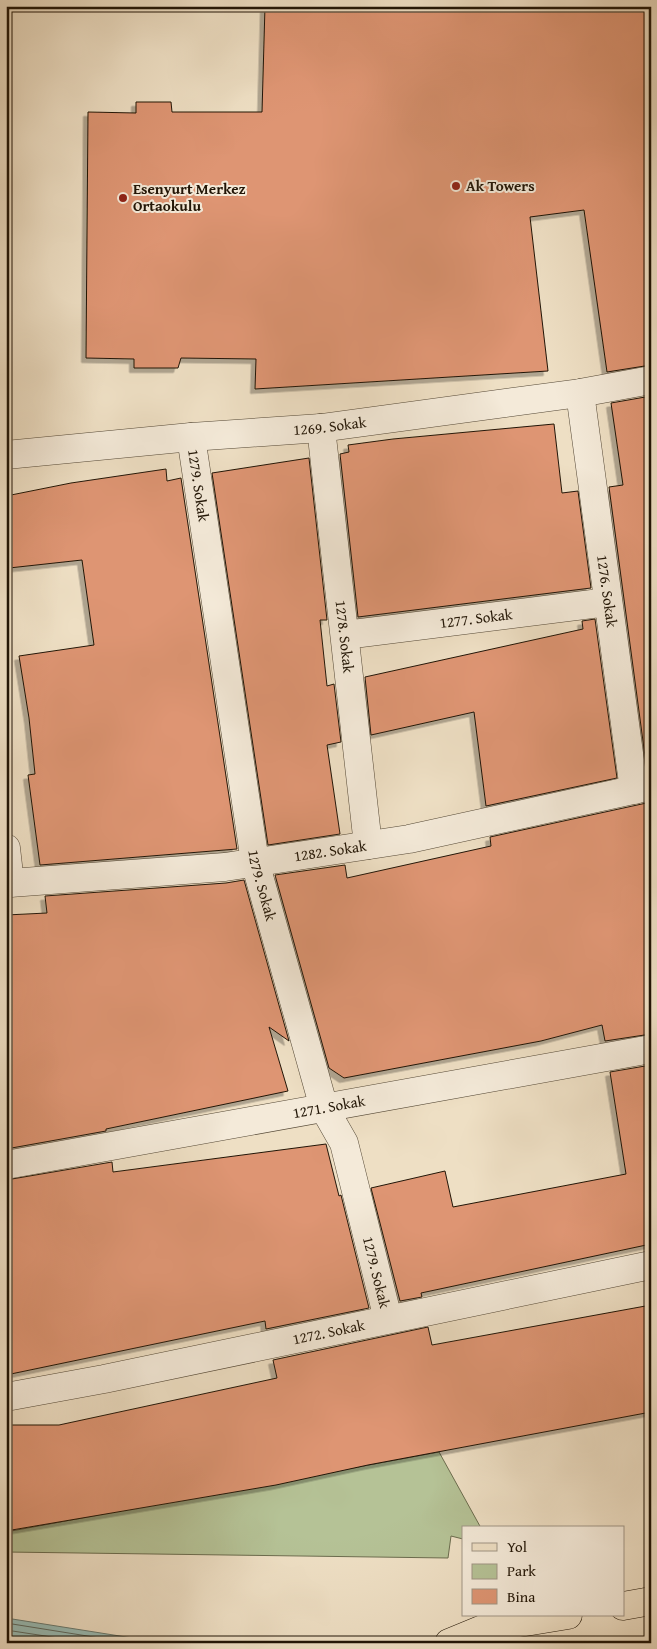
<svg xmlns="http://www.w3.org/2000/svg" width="657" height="1649" viewBox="0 0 657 1649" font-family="'Gentium Book Plus',serif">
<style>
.green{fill:#b5c296;stroke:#6b6c4e}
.water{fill:#99bcb5;stroke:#69796f}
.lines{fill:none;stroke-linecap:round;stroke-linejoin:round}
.shore{stroke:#5d685e;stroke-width:1}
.building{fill:#de9573;stroke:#211506;filter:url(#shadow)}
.minor-casing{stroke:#544836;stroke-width:29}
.major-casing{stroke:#211506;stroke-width:29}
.minor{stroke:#f4ead9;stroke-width:28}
.major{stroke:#eedfc4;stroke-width:28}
.poi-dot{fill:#8f2418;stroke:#f4ead9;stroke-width:2}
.labels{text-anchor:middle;stroke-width:4;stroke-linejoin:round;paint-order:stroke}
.poi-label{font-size:15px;font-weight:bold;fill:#211506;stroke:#f4ead9;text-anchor:start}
.street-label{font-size:15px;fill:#211506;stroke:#f4ead9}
</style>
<defs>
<filter id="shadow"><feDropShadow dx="-4.5" dy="4.5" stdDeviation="0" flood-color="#0004"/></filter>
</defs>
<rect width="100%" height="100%" fill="#eedfc4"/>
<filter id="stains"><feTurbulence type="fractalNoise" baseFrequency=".004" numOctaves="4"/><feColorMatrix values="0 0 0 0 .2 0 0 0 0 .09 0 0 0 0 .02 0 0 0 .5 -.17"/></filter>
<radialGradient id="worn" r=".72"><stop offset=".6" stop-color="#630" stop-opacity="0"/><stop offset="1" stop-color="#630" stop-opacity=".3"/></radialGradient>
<path class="green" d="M 439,1452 L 481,1528 L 463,1528 L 463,1539 L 451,1536 L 448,1558 L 6,1552 L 6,1532 Z"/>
<path class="water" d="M 6,1618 L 164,1643 L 6,1643 Z"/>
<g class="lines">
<g class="shore">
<path d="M 6,1623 L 131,1643"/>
<path d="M 6,1630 L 91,1643"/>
</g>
</g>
<g class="building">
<path d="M 265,6 L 651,6 L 651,365 L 607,372 L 584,210 L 530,217 L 548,371 L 255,389 L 256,359 L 181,358 L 178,368 L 134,368 L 134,359 L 86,358 L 88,112 L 136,113 L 136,102 L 171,102 L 172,112 L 262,112 Z"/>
<path d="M 651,396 L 651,771 L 647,771 L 609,487 L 623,485 L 611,403 Z"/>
<path d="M 554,424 L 562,493 L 578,491 L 591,588 L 358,617 L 340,454 L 349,452 L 348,445 L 393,439 Z"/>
<path d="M 309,458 L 327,620 L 320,620 L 327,686 L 334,684 L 341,742 L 327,745 L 340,834 L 268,845 L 212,473 Z"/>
<path d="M 166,469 L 167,481 L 181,478 L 237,849 L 40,865 L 28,775 L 35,774 L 29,718 L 19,656 L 94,645 L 82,560 L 9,568 L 6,550 L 6,496 L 71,483 Z"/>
<path d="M 595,619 L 617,778 L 486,806 L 474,712 L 371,735 L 365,677 L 583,629 L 582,621 Z"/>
<path d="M 651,802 L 651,1034 L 605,1041 L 602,1025 L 541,1041 L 344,1078 L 329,1068 L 275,875 L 345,865 L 347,878 L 491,846 L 490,837 Z"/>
<path d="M 244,880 L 289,1041 L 269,1027 L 288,1091 L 106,1129 L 106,1131 L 6,1149 L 6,915 L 47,913 L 45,896 L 226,883 Z"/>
<path d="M 651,1065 L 651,1244 L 421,1293 L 422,1297 L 400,1301 L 371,1188 L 445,1171 L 453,1207 L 626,1174 L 610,1072 Z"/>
<path d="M 326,1144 L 339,1196 L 341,1195 L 369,1308 L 266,1329 L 265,1321 L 6,1375 L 6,1180 L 112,1162 L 113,1172 Z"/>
<path d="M 651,1305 L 651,1412 L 368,1465 L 276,1485 L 6,1531 L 6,1425 L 59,1425 L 277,1378 L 273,1360 L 428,1327 L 432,1345 Z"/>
</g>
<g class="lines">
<defs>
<g id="minor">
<path id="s1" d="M 580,393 L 634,790"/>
<path id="s2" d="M 321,428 L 368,845"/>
<path id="s3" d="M 191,437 L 255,862 L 324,1108 L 344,1143 L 388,1319"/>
<path id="s4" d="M 6,455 L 191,437 L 321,428 L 580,393 L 651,380"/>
<path id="s5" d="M 345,635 L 608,602"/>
<path d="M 6,848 L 10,883"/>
<path id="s6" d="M 6,882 L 10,883 L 225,867 L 409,839 L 651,786"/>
<path id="s7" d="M 6,1165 L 651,1049"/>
<path id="s8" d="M 6,1397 L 104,1379 L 651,1265"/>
</g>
<g id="major">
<path d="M 623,1606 L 651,1601"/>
<path d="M 449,1643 L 483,1629 L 568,1615"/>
</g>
</defs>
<use href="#minor" class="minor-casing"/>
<use href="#major" class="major-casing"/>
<use href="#minor" class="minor"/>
<use href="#major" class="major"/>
</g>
<g class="poi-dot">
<circle cx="456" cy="186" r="5"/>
<circle cx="123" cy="198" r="5"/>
</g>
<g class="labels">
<g class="poi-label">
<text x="466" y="191">Ak Towers</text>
<text x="133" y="194">Esenyurt Merkez<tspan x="133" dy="17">Ortaokulu</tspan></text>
</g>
<g class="street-label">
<text dy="5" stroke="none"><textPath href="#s4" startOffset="325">1269. Sokak</textPath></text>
<text dy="5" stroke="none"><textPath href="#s3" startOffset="49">1279. Sokak</textPath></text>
<text dy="5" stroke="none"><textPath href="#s1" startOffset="200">1276. Sokak</textPath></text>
<text dy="5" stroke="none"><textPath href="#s5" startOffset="132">1277. Sokak</textPath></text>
<text dy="5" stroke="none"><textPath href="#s2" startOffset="210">1278. Sokak</textPath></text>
<text dy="5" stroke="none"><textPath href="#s6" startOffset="326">1282. Sokak</textPath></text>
<text dy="5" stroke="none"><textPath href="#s3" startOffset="454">1279. Sokak</textPath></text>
<text dy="5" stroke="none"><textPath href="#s7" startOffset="328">1271. Sokak</textPath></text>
<text dy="5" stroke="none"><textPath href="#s3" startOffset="859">1279. Sokak</textPath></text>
<text dy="5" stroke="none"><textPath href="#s8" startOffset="329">1272. Sokak</textPath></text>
</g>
</g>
<rect width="657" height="1649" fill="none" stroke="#eedfc4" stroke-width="25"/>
<rect x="8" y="8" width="642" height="1634" fill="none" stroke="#211506" stroke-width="2.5"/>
<rect x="12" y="12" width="632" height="1624" fill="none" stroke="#211506"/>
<rect x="462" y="1526" width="162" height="90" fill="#f4ead9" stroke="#a09585"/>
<rect x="472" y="1543" width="25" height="8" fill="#eedfc4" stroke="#a09585"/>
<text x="507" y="1552" font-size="15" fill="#211506">Yol</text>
<rect x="472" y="1564" width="25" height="15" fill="#b5c296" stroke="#a09585"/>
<text x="507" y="1576" font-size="15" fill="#211506">Park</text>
<rect x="472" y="1589" width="25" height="15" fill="#de9573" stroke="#a09585"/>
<text x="507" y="1602" font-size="15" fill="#211506">Bina</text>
<rect width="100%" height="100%" filter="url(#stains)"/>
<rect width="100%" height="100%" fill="url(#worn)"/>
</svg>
